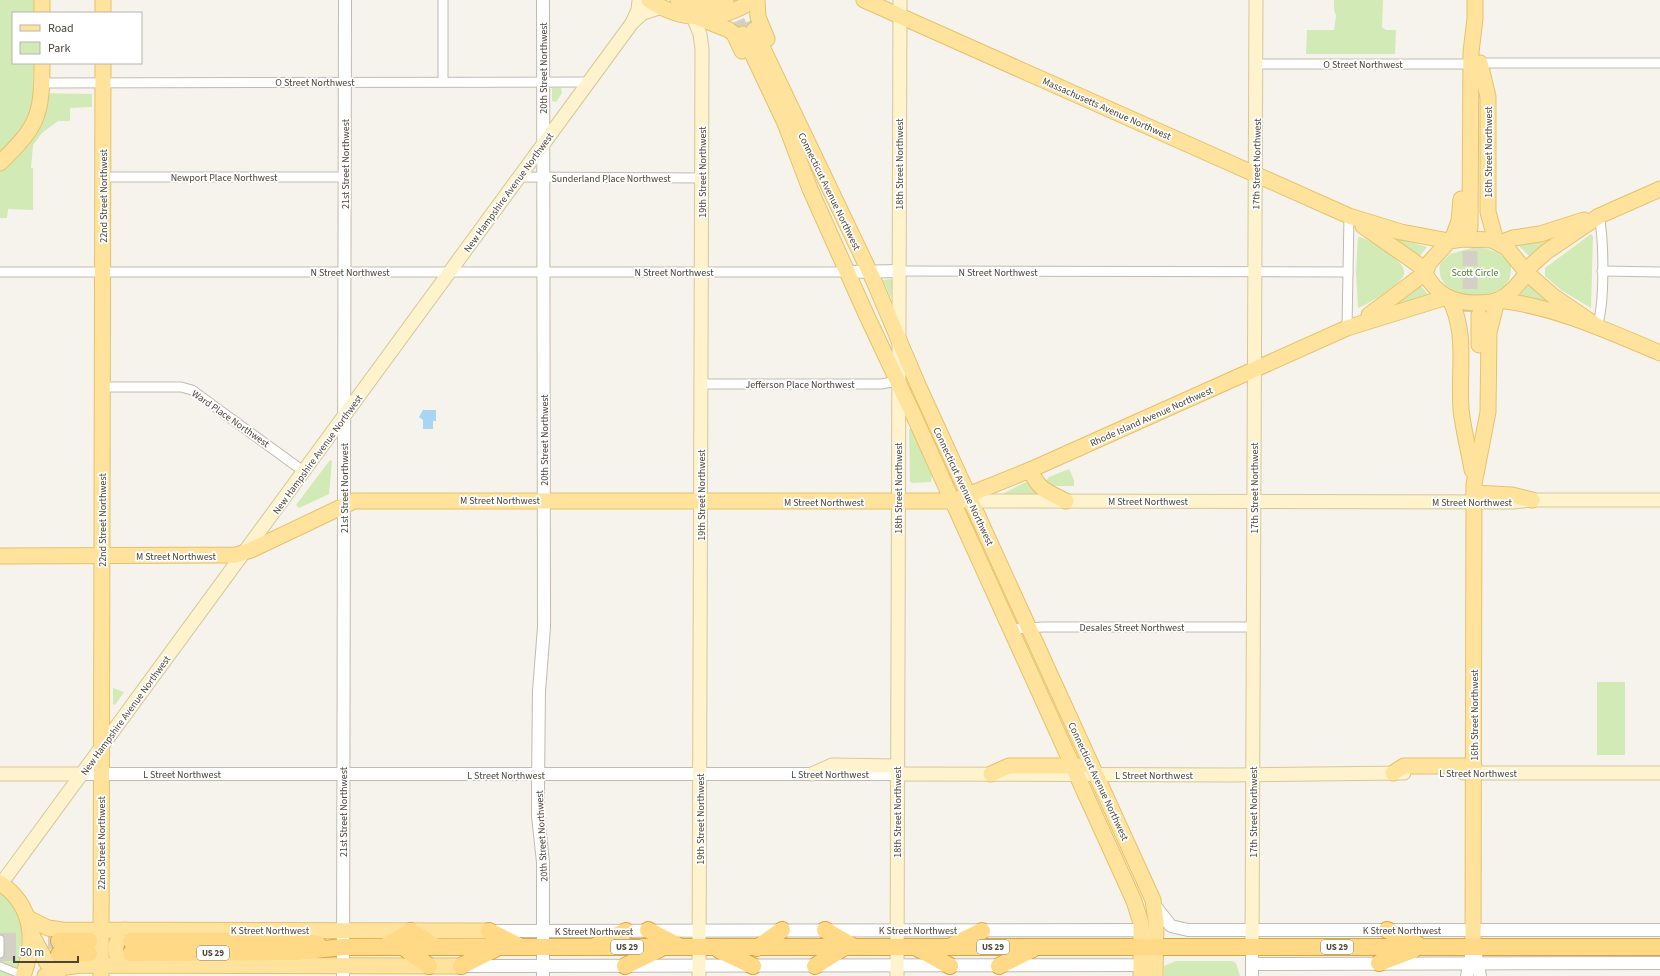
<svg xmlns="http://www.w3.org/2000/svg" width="1660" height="976" viewBox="0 0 1660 976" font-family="'Source Sans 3',sans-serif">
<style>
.green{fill:#d2eab5}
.water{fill:#a9d4f2}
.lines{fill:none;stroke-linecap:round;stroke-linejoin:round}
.primary-tunnel{stroke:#d4d0c8;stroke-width:15;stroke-dasharray:15 8;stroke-linecap:butt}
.trunk-tunnel{stroke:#d4d0c8;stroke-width:16;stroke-dasharray:16 8;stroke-linecap:butt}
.pedestrian-casing{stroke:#c2bbae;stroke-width:9}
.minor-casing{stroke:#c2bbae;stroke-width:11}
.tertiary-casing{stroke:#c2bbae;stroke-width:14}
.secondary-casing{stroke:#d6c79b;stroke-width:15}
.primary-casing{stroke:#e6c16a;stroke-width:17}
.trunk-casing{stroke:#e0a43c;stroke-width:18}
.pedestrian{stroke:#fff;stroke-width:7}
.minor{stroke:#fff;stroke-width:9}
.tertiary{stroke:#fff;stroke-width:12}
.secondary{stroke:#fff3cd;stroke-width:13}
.primary{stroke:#ffe39c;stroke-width:15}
.trunk{stroke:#ffd985;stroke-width:16}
.labels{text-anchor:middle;stroke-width:3.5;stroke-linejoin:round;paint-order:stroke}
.shield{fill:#fff;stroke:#817c74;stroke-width:1}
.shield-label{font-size:9px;font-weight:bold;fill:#4b4439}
.street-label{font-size:10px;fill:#4b4439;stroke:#fff}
.park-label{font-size:10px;fill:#4a7f2a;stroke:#fff}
</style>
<rect width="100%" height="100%" fill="#f6f3ec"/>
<g class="green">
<path d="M 0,0 L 34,0 L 34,13 L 13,13 L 13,63 L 34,63 L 33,93 L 92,94 L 92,107 L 70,108 L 70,121 L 58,121 L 42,133 L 33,145 L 31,168 L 33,168 L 33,210 L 8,209 L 7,218 L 0,218 Z"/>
<path d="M 1334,0 L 1383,0 L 1382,27 L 1386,30 L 1396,30 L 1395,54 L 1306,54 L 1307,30 L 1334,30 L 1336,16 L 1334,10 Z"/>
<path d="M 552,88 L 561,88 L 562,93 L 556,102 L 552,101 Z"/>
<path d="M 1591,234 L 1593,236 L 1591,308 L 1561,290 L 1545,276 L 1545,268 Z"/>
<path d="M 1556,235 L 1531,258 L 1518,245 Z"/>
<path d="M 1390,236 L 1427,247 L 1419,257 Z"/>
<path d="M 1358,237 C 1369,238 1407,261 1404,274 C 1403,282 1366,306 1358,308 L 1356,272 Z"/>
<path d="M 1472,248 C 1488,248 1501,251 1511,265 C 1511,271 1511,278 1507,283 C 1489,304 1434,299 1440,264 L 1450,254 Z"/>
<path d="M 890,279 L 893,281 L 891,298 L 883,281 L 883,280 Z"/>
<path d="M 1420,285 L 1431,298 L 1395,306 Z"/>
<path d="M 1528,285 L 1557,308 L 1519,296 Z"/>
<path d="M 909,429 L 911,429 L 932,476 L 931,482 L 913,483 L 910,482 Z"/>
<path d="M 330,460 L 332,461 L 329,494 L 299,508 L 296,505 Z"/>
<path d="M 1069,469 L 1074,480 L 1074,486 L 1052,486 L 1046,481 L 1049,477 Z"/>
<path d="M 1028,481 L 1037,492 L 1034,495 L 1002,494 Z"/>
<rect x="1597" y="682" width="28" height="73"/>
<path d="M 113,688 L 124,692 L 115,705 L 113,704 Z"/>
<path d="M 0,893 C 31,916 23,943 19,976 L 0,976 Z"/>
<path d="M 1176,961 L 1232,961 L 1236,963 L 1240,976 L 1164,976 L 1164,966 Z"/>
</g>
<path class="water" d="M 423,410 L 436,410 L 436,421 L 433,421 L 433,429 L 423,429 L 423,420 L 419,417 Z"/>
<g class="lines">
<g class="primary-tunnel">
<path d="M 728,0 L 743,34"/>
<path d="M 740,0 L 754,30"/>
<path d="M 1470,228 L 1470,315"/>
</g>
<g class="trunk-tunnel">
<path d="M 0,941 L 59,941"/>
<path d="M 0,953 L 42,953"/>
</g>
<defs>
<g id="pedestrian">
<path d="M 0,939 L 0,954"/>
<path d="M 0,966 L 20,974"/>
</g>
<g id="minor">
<path d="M 443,0 L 443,82"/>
<path d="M 1480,63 L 1660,63"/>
<path d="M 1256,64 L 1470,64"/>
<path d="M 42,83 L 588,82"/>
<path d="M 103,177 L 345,177"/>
<path d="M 519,177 L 702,178"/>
<path d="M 899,271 L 1348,272"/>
<path d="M 1602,271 L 1660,272"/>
<path d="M 0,272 L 848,272"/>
<path d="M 1597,326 C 1605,305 1604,239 1599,216"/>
<path d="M 1347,328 L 1349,216"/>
<path d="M 701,384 L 881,384 L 898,381"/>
<path d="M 102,387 L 181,387 L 192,390 L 303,471"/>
<path d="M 1010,629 L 1043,627 L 1253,627"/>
</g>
<g id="tertiary">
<path d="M 848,272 L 899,271"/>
<path d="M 81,774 L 897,774"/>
<path d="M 1155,906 L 1171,926 L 1188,930 L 1660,930"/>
<path d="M 490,931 L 1141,930 L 1147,937"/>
<path d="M 1476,955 L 1480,976"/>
<path d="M 1252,964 L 1660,963"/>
<path d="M 462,966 L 1141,965 L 1146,959"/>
<path d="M 343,976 L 345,0"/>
<path d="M 543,976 L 543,862 L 538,816 L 538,784 L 539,691 L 544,627 L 543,0"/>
<path d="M 1252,976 L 1252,956"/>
<path d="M 1467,976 L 1471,956"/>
</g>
<g id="secondary">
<path d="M 693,17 L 700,34 L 702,49 L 699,976"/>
<path d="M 632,23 L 638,10 L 639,0"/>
<path d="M 963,501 L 1512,502 L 1532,500 L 1660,500"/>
<path d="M 1463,773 L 1660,773"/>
<path d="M 0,774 L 81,774"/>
<path d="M 812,774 L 832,765 L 897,766"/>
<path d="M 897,774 L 1232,775 L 1404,773"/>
<path d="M 1,884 L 632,23 L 643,13 L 662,7"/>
<path d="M 1252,947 L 1256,0"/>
<path d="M 897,976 L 900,0"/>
</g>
<g id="primary">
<path d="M 103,0 L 103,13"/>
<path d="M 649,0 C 682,22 720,23 753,0"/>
<path d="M 678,0 L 706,4 L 726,0"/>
<path d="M 757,0 L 758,17 L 767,39"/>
<path d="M 864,0 L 1349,216 L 1401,232 L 1449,241"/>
<path d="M 42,13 L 42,0"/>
<path d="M 699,18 L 729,30 L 734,34 L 742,51"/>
<path d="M 754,30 L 873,279 L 918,385 L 1153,900 L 1156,921 L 1155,976"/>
<path d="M 743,34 L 785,123 L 810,189 L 866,314 L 913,414 L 1134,901 L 1141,923 L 1141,976"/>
<path d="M 1480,63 L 1488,97 L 1488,212 L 1496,241"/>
<path d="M 0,163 C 38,126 42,116 42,63"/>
<path d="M 1363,226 L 1426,270"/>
<path d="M 1470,228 L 1471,52 L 1475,19 L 1475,0"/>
<path d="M 1452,240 L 1459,221 L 1461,199"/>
<path d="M 1500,243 L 1513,238 L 1540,234 L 1584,220"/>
<path d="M 1526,270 L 1546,252 L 1599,216 L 1660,189"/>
<path d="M 1527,273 C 1519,283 1512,293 1500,299 C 1493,303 1484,303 1476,303 C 1453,303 1436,295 1425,273 L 1429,263 L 1449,241 L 1463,239 L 1492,240 L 1507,248 L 1527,273 L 1553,296 L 1597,326"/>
<path d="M 1449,298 C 1468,332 1458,372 1461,409 C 1463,430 1469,450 1472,470"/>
<path d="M 1499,300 C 1556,307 1608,331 1660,353"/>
<path d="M 1369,315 L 1425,273"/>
<path d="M 1479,345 L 1479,315"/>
<path d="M 1030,470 C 1039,490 1047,492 1066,501"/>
<path d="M 1474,493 L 1512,495 L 1532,500"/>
<path d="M 0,556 L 236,555 L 251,550 L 354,501 L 953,501 L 1030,470 L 1347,328 L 1447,297"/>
<path d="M 1393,773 L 1404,766 L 1474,766"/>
<path d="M 991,774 L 1009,766 L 1081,766"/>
<path d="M 0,883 C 33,905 36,941 23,976"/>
<path d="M 28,918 L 48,928 L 62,930 L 489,931"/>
<path d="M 125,930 C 113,944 111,955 128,965"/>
<path d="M 32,935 L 47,963 L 58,976"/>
<path d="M 1473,947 L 1474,484 L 1488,412 L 1489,332 L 1497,301"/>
<path d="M 45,976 L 59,968 L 81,965 L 461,966"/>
<path d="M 101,976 L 103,63"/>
</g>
<g id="trunk">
<path d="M 648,930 L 679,946"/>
<path d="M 825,930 L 854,947"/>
<path d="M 1387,930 L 1417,944"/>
<path d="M 489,931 L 519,946"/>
<path d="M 59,941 L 89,941"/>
<path d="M 131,941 L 296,941 L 318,944"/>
<path d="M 953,945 L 982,931"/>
<path d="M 595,946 L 626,931"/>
<path d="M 384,947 L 411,931 L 436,947"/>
<path d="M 403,947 L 429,966"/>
<path d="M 757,948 L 782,930"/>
<path d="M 917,948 L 950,966"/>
<path d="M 719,950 L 753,966"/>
<path d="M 131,953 L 296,952 L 343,947 L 1660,947"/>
<path d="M 59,954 L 89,953"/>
<path d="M 1379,963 L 1413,950"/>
<path d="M 461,966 L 495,949"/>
<path d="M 625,966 L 660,949"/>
<path d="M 815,966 L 845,947"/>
<path d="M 999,966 L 1033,949"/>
</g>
</defs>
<use href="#pedestrian" class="pedestrian-casing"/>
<use href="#minor" class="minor-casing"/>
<use href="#tertiary" class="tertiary-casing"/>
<use href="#secondary" class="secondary-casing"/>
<use href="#primary" class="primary-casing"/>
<use href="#trunk" class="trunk-casing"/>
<use href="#pedestrian" class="pedestrian"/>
<use href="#minor" class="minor"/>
<use href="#tertiary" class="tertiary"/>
<use href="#secondary" class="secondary"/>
<use href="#primary" class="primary"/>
<use href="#trunk" class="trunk"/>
</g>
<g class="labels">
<g class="shield">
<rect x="611" y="940" width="32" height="14" rx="3"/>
<rect x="977" y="940" width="32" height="14" rx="3"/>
<rect x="1321" y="940" width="32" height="14" rx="3"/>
<rect x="197" y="946" width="32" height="14" rx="3"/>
</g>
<g class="shield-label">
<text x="627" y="950">US 29</text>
<text x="993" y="950">US 29</text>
<text x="1337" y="950">US 29</text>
<text x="213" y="956">US 29</text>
</g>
<g class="street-label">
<text x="1363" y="68">O Street Northwest</text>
<text transform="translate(543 68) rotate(-90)" y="4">20th Street Northwest</text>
<text x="315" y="86">O Street Northwest</text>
<text transform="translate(1107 108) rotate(24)" y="4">Massachusetts Avenue Northwest</text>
<text transform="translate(1488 152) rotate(-90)" y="4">16th Street Northwest</text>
<text transform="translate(345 164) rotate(-90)" y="4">21st Street Northwest</text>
<text transform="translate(899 164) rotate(-90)" y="4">18th Street Northwest</text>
<text transform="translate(1256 164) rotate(-89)" y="4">17th Street Northwest</text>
<text transform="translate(702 172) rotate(-90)" y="4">19th Street Northwest</text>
<text x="224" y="181">Newport Place Northwest</text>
<text x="611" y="182">Sunderland Place Northwest</text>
<text transform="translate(830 191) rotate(64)" y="4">Connecticut Avenue Northwest</text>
<text transform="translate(508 192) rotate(-54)" y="4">New Hampshire Avenue Northwest</text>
<text transform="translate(103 196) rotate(-90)" y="4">22nd Street Northwest</text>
<text x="350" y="276">N Street Northwest</text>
<text x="674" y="276">N Street Northwest</text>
<text x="998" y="276">N Street Northwest</text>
<text x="800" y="388">Jefferson Place Northwest</text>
<text transform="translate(1151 416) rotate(-24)" y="4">Rhode Island Avenue Northwest</text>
<text transform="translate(231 418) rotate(35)" y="4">Ward Place Northwest</text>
<text transform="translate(544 440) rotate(-90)" y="4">20th Street Northwest</text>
<text transform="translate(317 454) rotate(-54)" y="4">New Hampshire Avenue Northwest</text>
<text transform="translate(964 486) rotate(65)" y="4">Connecticut Avenue Northwest</text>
<text transform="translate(344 488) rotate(-90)" y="4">21st Street Northwest</text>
<text transform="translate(898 488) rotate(-90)" y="4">18th Street Northwest</text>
<text transform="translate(1254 488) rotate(-90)" y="4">17th Street Northwest</text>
<text transform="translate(701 495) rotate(-90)" y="4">19th Street Northwest</text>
<text x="500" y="504">M Street Northwest</text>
<text x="1148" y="505">M Street Northwest</text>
<text x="824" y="506">M Street Northwest</text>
<text x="1472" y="506">M Street Northwest</text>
<text transform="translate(102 520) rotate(-90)" y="4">22nd Street Northwest</text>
<text x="176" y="560">M Street Northwest</text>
<text x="1132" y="631">Desales Street Northwest</text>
<text transform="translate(125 715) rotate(-54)" y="4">New Hampshire Avenue Northwest</text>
<text transform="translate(1474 715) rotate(-90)" y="4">16th Street Northwest</text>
<text x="1478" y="777">L Street Northwest</text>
<text x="182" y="778">L Street Northwest</text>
<text x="830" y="778">L Street Northwest</text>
<text x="506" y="779">L Street Northwest</text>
<text x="1154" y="779">L Street Northwest</text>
<text transform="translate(1099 781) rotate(65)" y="4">Connecticut Avenue Northwest</text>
<text transform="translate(343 812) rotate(-90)" y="4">21st Street Northwest</text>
<text transform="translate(897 812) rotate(-90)" y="4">18th Street Northwest</text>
<text transform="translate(1253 812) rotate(-90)" y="4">17th Street Northwest</text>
<text transform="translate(700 819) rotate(-90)" y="4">19th Street Northwest</text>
<text transform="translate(541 836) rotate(-93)" y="4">20th Street Northwest</text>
<text transform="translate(101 843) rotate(-90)" y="4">22nd Street Northwest</text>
<text x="270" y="934">K Street Northwest</text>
<text x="918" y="934">K Street Northwest</text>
<text x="1402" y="934">K Street Northwest</text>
<text x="594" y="935">K Street Northwest</text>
</g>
<g class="park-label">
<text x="1475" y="276">Scott Circle</text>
</g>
</g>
<rect x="12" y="12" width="130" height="52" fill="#ffffff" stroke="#b7b4b0"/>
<rect x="20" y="25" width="20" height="6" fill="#ffe39c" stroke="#b7b4b0"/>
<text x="48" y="32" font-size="12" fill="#4b4439">Road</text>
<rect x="20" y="42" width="20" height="12" fill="#d2eab5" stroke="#b7b4b0"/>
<text x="48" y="52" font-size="12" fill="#4b4439">Park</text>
<path d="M14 956v6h64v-6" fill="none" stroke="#4b4439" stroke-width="2"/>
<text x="20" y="956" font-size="12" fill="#4b4439" stroke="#ffffff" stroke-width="3" paint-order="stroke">50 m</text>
</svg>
